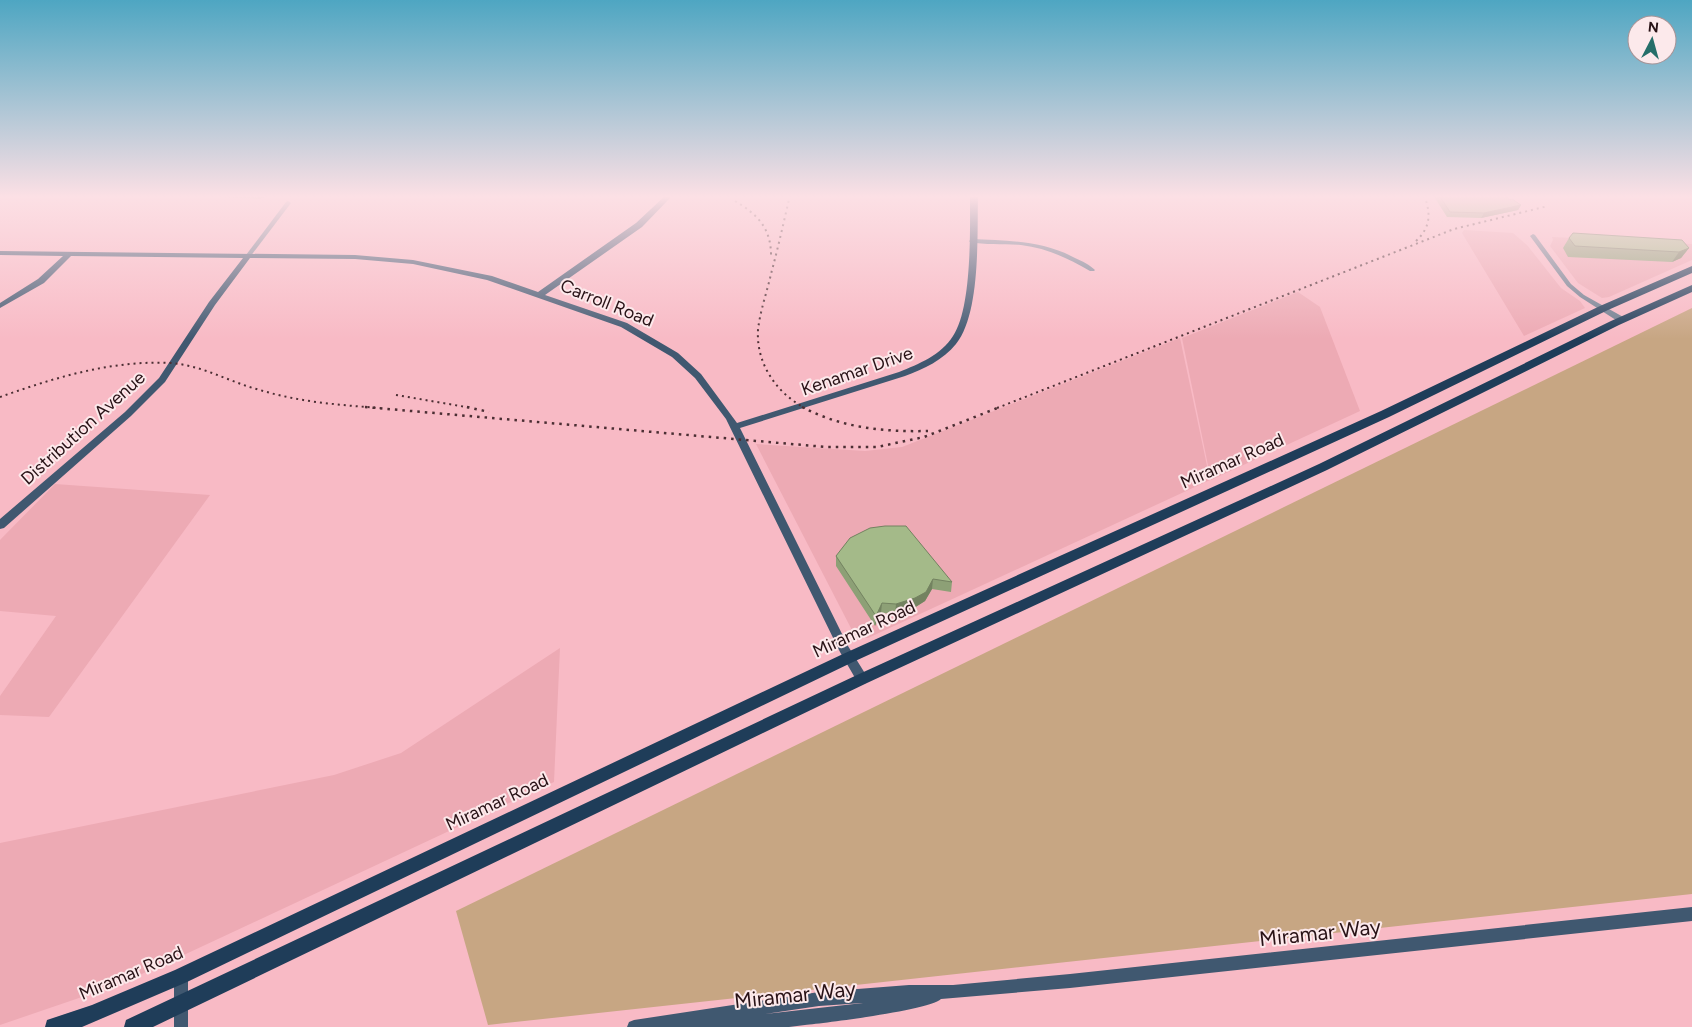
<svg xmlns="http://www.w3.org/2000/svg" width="1692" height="1027" viewBox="0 0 1692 1027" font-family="Figtree,sans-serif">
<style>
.built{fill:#edaab4}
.green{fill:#c7a683}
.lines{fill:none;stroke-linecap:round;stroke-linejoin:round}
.street{fill:#6d7e8f;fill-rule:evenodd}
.secondary{fill:#405870;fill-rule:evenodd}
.primary{fill:#1f3d59;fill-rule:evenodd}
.rail-far1{stroke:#4b2e33;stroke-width:2;stroke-dasharray:2 4;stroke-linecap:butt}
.rail{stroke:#4b2e33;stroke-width:2.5;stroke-dasharray:2.5 5;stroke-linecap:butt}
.wall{fill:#8da076}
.shaded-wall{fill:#738260}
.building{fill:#a4ba89;stroke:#738260}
.labels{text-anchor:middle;stroke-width:4;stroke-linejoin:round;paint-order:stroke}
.street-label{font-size:18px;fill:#281216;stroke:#fce9eb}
.near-street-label{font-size:21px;fill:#281216;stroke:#fce9eb}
</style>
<rect width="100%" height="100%" fill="#f8bac5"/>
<g class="built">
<path d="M 1464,230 L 1513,233 L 1527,245 L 1561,288 L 1580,301 L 1585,308 L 1524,336 L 1462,233 Z"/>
<path d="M 1552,237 L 1692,244 L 1692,260 L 1609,297 L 1602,298 L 1578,283 L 1550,246 L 1553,240 Z"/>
<path d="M 1298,292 L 1320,307 L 1360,411 L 1211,480 L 1182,338 Z"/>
<path d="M 1180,338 L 1210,480 L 868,638 L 855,636 L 756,444 L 865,451 L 902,447 Z"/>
<path d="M 55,484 L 210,495 L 49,717 L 0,715 L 0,696 L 56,616 L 0,611 L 0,540 Z"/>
<path d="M 560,648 L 554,782 L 173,960 L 117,985 L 0,1025 L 0,843 L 334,775 L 401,753 Z"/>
</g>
<path class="green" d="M 1692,308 L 1692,894 L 488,1025 L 456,911 Z"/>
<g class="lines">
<g class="street">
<path d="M 288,201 L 291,203 L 250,257 L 246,257 L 246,255 L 286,202 Z"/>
<path d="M 1533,234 L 1535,235 L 1571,284 L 1584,295 L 1625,318 L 1625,322 L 1619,322 L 1580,297 L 1567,286 L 1530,236 Z"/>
<path d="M 972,239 C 1008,241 1042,240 1075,258 C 1082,261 1090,265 1095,270 L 1094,271 L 1090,271 C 1068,258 1046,248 1021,245 C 1004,244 986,245 970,242 L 969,241 Z"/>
</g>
<g class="secondary">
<path d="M 666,195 L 673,195 L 642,227 L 545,295 L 627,323 L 678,353 L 701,374 L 737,423 L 899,372 C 919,364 941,355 953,336 C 972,308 970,230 970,195 L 978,195 C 977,234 981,313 956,344 C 943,360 924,369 905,376 L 740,428 L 848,646 L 866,675 L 868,679 L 866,683 L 862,684 L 858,683 L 840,652 L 726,419 L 695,378 L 672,357 L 621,327 L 487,280 L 413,264 L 355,259 L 250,258 L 215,305 L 165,382 L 131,416 L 4,528 L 0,529 L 0,519 L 125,412 L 159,378 L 209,302 L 243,258 L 71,256 L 44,283 L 0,308 L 0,303 L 38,279 L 63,256 L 0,255 L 0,251 L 355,255 L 413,260 L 492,276 L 538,292 L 636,223 Z"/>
<path d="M 1692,907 L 1692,921 L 1070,988 L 941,999 C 930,1010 826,1023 805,1025 L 789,1027 L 627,1027 L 629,1022 L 634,1020 L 819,992 L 909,985 L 953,985 L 1070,974 ZM 863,1003 L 765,1014 L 819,1006 Z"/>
<path d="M 181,969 L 186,971 L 188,976 L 188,1027 L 174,1027 L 174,976 L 176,971 Z"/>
</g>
<g class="primary">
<path d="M 1692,266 L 1692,273 L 1608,310 L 1389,417 L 853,662 L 187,982 L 82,1027 L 45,1027 L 47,1020 L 92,1005 L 175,970 L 843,654 L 1381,411 L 1600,306 Z"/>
<path d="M 1692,285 L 1692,292 L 1619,325 L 1327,470 L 867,683 L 153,1027 L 124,1027 L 126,1020 L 857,675 L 1319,464 L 1611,321 Z"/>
</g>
<g class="rail-far1">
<path d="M 790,195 C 784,221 778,248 771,274 C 767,292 760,311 758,330 C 756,363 776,393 805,408"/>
<path d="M 735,201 C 757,214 771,228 771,255"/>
<path d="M 1416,241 C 1431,227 1431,213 1424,195"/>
<path d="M 396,395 L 472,408"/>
<path d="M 0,397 C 54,378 111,360 170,363 C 202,365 229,382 260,390 C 299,402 339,405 380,408"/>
<path d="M 997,408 L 1454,229 L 1548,206"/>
</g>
<g class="rail">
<path d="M 365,407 L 826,447 L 877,447 L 924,437 L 1000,407"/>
<path d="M 467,407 L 489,412"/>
<path d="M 802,407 C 842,428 884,432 928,431"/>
</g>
</g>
<g class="wall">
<path d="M 217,195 L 270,195 L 259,199 L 218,197 Z"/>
<path d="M 1433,195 L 1506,195 L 1509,200 L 1521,205 L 1518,210 L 1481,218 L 1447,217 Z"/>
<path d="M 1569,238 L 1689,248 L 1681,258 L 1672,262 L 1568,257 L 1563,248 Z"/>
<path d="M 836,556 L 952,582 L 951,592 L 932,589 L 925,601 L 914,608 L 895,614 L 881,613 L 875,626 L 836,566 Z"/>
</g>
<g class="shaded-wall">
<path d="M 257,195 L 270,195 L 259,199 Z"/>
<path d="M 1521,205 L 1518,210 L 1481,218 L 1484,213 Z"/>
<path d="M 1689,248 L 1681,258 L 1672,262 L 1679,252 Z"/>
<path d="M 933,579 L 932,589 L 925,601 L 914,608 L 895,614 L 896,604 Z"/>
<path d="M 882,603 L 881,613 L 875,626 L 876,616 Z"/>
</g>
<g class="building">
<path d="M 1439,195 L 1506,195 L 1509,200 L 1512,199 L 1521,205 L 1484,213 L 1450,212 Z"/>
<path d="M 1573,233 L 1682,240 L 1689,248 L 1679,252 L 1575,246 L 1569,238 Z"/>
<path d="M 885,526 L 906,526 L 952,582 L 933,579 L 926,592 L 915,598 L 896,604 L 882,603 L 876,616 L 836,556 L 850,538 L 870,528 Z"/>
</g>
<linearGradient id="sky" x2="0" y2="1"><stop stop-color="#4ea6c2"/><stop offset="0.58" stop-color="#fce0e5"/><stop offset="1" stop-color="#fce0e5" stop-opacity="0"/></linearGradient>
<rect width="1692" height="339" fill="url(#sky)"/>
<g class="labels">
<g class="street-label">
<text transform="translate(607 303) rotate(22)" y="6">Carroll Road</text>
<text transform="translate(857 371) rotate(-19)" y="6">Kenamar Drive</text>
<text transform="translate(83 428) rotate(-42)" y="6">Distribution Avenue</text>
<text transform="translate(1232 461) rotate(-24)" y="6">Miramar Road</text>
<text transform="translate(864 629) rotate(-25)" y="6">Miramar Road</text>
<text transform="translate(497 802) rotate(-25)" y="6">Miramar Road</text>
<text transform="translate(131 973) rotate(-23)" y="6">Miramar Road</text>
</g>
<g class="near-street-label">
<text transform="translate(1320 933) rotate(-6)" y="7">Miramar Way</text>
<text transform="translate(795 995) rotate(-6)" y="7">Miramar Way</text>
</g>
</g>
<g transform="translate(1652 40) rotate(6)"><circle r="24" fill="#fce9eb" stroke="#a79396"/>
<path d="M0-4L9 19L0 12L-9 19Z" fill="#256e69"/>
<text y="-8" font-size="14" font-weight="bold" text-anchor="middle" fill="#281216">N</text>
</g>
</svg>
